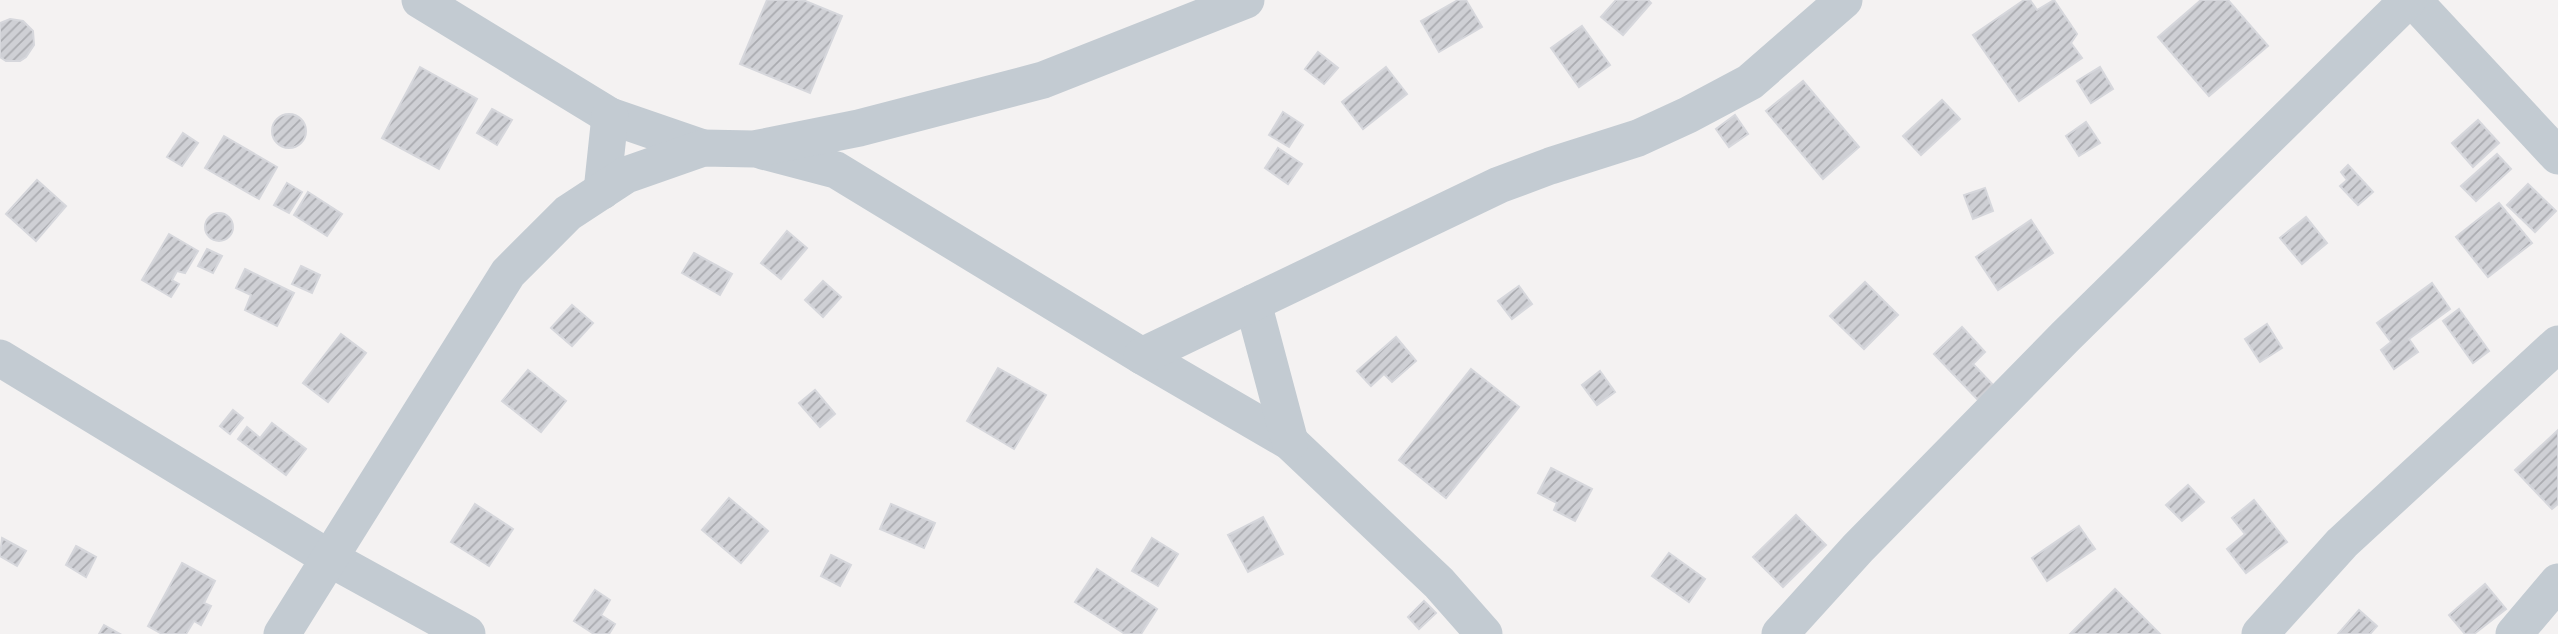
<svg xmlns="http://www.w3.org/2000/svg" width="2558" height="634" viewBox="0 0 2558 634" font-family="Commissioner,sans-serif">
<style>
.building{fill:url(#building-hatch);stroke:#d6d7dc;stroke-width:2}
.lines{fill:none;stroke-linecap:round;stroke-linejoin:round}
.minor{stroke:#c3cbd2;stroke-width:37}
</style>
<defs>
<pattern id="building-hatch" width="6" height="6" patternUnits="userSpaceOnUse" patternTransform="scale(1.75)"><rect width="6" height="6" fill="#cfd0d5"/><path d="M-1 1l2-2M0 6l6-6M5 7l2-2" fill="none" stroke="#aaabb0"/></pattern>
</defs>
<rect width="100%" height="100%" fill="#f4f2f2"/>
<g class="building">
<path d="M 767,0 L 803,0 L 842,16 L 810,93 L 740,64 Z"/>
<path d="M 1458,0 L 1466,0 L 1482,27 L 1439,52 L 1421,21 Z"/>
<path d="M 1616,0 L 1648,0 L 1651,3 L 1623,35 L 1601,17 Z"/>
<path d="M 2024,0 L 2030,0 L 2037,10 L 2054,0 L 2077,34 L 2071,43 L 2082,58 L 2019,101 L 1973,35 Z"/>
<path d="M 2201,0 L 2228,0 L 2268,46 L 2209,96 L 2158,37 Z"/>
<path d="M 10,19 L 23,21 L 33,31 L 34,45 L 26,57 L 20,61 L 6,61 L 0,57 L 0,23 Z"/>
<path d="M 1582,26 L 1610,65 L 1579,87 L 1551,48 Z"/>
<path d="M 1318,52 L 1338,68 L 1324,84 L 1305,69 Z"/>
<path d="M 420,67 L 477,99 L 439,169 L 382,138 Z"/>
<path d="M 1386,67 L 1407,94 L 1363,129 L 1342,102 Z"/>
<path d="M 2100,67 L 2113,89 L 2091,103 L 2077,81 Z"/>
<path d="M 1803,81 L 1859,147 L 1823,179 L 1766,111 Z"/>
<path d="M 1942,100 L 1960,119 L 1921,155 L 1903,136 Z"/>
<path d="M 492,109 L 512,120 L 497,145 L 477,133 Z"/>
<path d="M 1283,112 L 1303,125 L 1289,147 L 1269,135 Z"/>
<circle cx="289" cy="131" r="17"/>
<path d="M 1735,115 L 1748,134 L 1729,147 L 1716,129 Z"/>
<path d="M 2478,120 L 2499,143 L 2473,167 L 2452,143 Z"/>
<path d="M 2086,122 L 2100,143 L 2079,156 L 2066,136 Z"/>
<path d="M 183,133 L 198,143 L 182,166 L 167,157 Z"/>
<path d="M 224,136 L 277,167 L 259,199 L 205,168 Z"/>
<path d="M 1278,148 L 1302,164 L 1288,184 L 1265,168 Z"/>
<path d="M 2497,154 L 2511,169 L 2476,201 L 2461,186 Z"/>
<path d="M 2348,165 L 2373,192 L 2358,205 L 2340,186 L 2347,180 L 2341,172 Z"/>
<path d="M 37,180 L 66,206 L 36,241 L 6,214 Z"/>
<path d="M 287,183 L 302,192 L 289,213 L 274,205 Z"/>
<path d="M 2528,184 L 2556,211 L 2535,232 L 2507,205 Z"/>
<path d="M 1985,188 L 1993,211 L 1973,219 L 1964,195 Z"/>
<path d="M 308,192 L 342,214 L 327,236 L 294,215 Z"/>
<path d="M 2499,203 L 2532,243 L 2488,277 L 2456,237 Z"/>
<circle cx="219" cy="227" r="14"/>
<path d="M 2306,217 L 2327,243 L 2302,264 L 2280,238 Z"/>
<path d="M 2031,220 L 2053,253 L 1998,290 L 1976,257 Z"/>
<path d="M 787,231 L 807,248 L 781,279 L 761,263 Z"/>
<path d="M 169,234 L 198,251 L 185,273 L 177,271 L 172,280 L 179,284 L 171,297 L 142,280 Z"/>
<path d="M 207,249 L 222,256 L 213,273 L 198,266 Z"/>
<path d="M 694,253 L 732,274 L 720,295 L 682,273 Z"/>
<path d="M 301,266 L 320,275 L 312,293 L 292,284 Z"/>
<path d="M 245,269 L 294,293 L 277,326 L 245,310 L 251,295 L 236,288 Z"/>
<path d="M 823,281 L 841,297 L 823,317 L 805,300 Z"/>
<path d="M 1865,282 L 1898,315 L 1864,349 L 1830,316 Z"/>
<path d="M 2432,283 L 2450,309 L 2409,339 L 2418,352 L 2394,369 L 2381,350 L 2391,342 L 2377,323 Z"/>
<path d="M 1519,286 L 1532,304 L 1512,319 L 1498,301 Z"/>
<path d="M 572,305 L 593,323 L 572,346 L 551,328 Z"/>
<path d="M 2459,309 L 2489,351 L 2473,363 L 2443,321 Z"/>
<path d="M 2267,324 L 2282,348 L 2260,362 L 2245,339 Z"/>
<path d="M 1962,327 L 1985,352 L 1973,364 L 1995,387 L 1980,402 L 1934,354 Z"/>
<path d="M 341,334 L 366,353 L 328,402 L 303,383 Z"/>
<path d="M 1396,337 L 1416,361 L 1392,382 L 1384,374 L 1371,386 L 1357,371 Z"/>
<path d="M 998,368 L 1046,395 L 1014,449 L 967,421 Z"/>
<path d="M 1471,369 L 1519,407 L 1446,498 L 1399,460 Z"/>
<path d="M 528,370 L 566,401 L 541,432 L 502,401 Z"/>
<path d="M 1600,371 L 1615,392 L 1597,405 L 1582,385 Z"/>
<path d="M 815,390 L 835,414 L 820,427 L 799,403 Z"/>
<path d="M 233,410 L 243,418 L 230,434 L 220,426 Z"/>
<path d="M 272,423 L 306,449 L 286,475 L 238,439 L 247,427 L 260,438 Z"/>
<path d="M 2558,430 L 2558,504 L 2552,509 L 2515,470 Z"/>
<path d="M 1551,468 L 1592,489 L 1575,521 L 1554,510 L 1557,503 L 1538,493 Z"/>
<path d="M 2188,485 L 2204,502 L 2182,521 L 2166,505 Z"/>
<path d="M 729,498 L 768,531 L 741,563 L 702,530 Z"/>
<path d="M 2254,500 L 2287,542 L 2246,573 L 2227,549 L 2245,534 L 2232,518 Z"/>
<path d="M 475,504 L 513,529 L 489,566 L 451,542 Z"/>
<path d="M 891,504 L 935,523 L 924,548 L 880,529 Z"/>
<path d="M 1796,515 L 1826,545 L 1783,587 L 1753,557 Z"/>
<path d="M 1263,517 L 1283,554 L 1248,572 L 1228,535 Z"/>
<path d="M 2079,526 L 2095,549 L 2047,581 L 2032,558 Z"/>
<path d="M 2,538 L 26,551 L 17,566 L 0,556 Z"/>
<path d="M 1152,538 L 1178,554 L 1158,586 L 1132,571 Z"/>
<path d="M 76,546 L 96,557 L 86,577 L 66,565 Z"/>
<path d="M 1669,553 L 1705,579 L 1689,602 L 1652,576 Z"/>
<path d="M 831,555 L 851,565 L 840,586 L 821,576 Z"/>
<path d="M 182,563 L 215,581 L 204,603 L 211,606 L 201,625 L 194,621 L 186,634 L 162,634 L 148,626 Z"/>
<path d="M 1097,569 L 1157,609 L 1141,634 L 1125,634 L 1075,602 Z"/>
<path d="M 2485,584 L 2506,609 L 2474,634 L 2465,634 L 2449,615 Z"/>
<path d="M 2115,589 L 2160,634 L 2070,634 Z"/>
<path d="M 595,590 L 610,600 L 601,615 L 615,624 L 609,634 L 594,634 L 574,621 Z"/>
<path d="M 1424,601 L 1436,613 L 1419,629 L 1408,617 Z"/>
<path d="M 2359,610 L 2377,626 L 2370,634 L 2338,634 Z"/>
<path d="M 104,625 L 120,634 L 99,634 Z"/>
</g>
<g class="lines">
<g class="minor">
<path d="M 420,0 L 610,116 L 703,148"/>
<path d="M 2413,0 L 2558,156"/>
<path d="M 763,151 L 836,170 L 1142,356 L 1290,442 L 1439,583 L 1484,634"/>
<path d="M 602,191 L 610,116"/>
<path d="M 1253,303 L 1290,442"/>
<path d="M 1142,356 L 1499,185 L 1550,166 L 1638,138 L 1688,115 L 1750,82 L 1844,0"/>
<path d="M 0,358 L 329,558 L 467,634"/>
<path d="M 282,634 L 508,273 L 568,213 L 626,175 L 703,148 L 754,149 L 859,128 L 1043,80 L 1246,0"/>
<path d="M 1780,634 L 1858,548 L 2065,337 L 2408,0"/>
<path d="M 2260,634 L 2342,543 L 2558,344"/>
<path d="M 2514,634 L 2558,582"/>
</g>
</g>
</svg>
